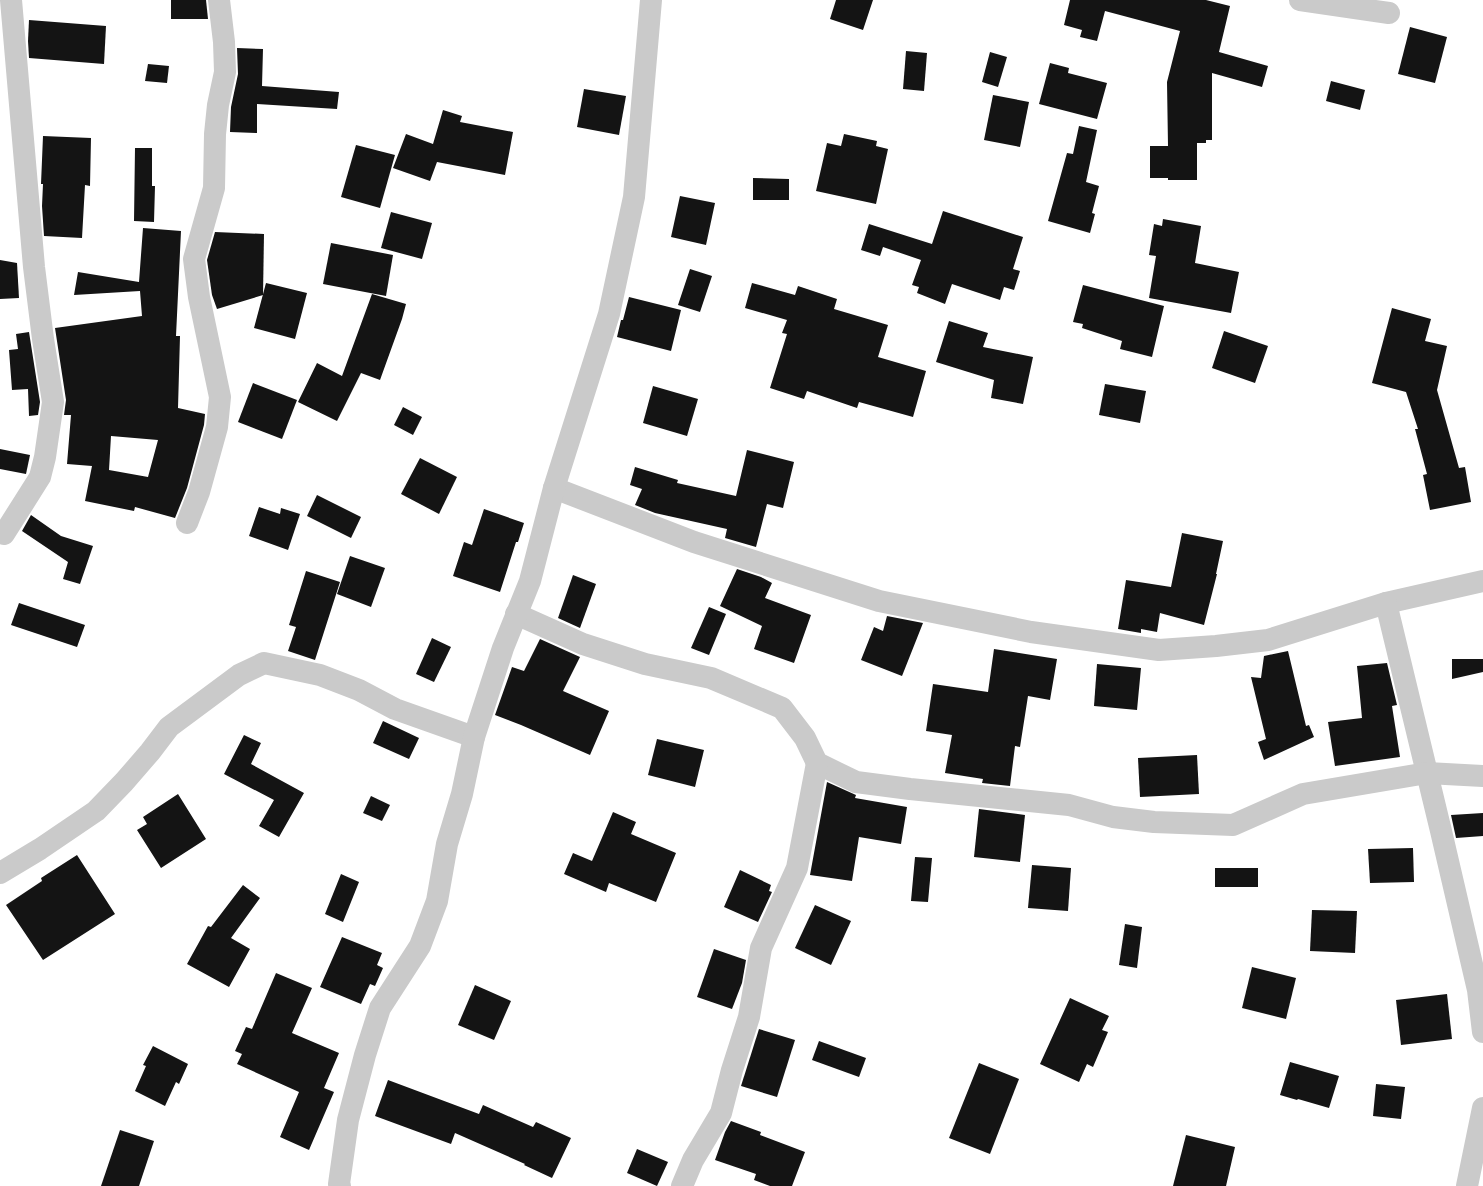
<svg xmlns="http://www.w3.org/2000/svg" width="1483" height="1186" viewBox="0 0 1483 1186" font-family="'Varela Round',sans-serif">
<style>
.building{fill:#141414;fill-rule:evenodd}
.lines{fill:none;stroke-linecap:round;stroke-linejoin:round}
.street{stroke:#cacaca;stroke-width:22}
</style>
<rect width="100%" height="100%" fill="#fff"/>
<g class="building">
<path d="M 171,0 L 206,0 L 208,19 L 171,19 Z"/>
<path d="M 836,0 L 873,0 L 863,30 L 830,19 Z"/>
<path d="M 1070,0 L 1206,0 L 1230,6 L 1219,52 L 1268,66 L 1262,87 L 1212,73 L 1212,140 L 1206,140 L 1206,143 L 1197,143 L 1197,180 L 1168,180 L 1168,178 L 1150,178 L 1150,146 L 1168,146 L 1167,82 L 1180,31 L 1105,11 L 1097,41 L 1080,37 L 1082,30 L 1064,25 Z"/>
<path d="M 29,20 L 106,26 L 104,64 L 29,58 L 28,41 Z"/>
<path d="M 1410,27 L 1447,37 L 1435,83 L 1398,74 Z"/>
<path d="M 237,48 L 263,49 L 262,86 L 339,92 L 337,109 L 257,104 L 257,133 L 230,132 L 231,107 L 238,74 Z"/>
<path d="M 906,51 L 927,53 L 924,91 L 903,89 Z"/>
<path d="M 990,52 L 1007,57 L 998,87 L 982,82 Z"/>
<path d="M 1050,63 L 1069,68 L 1068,73 L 1107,83 L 1097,119 L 1039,104 Z"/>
<path d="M 148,64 L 169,66 L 167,83 L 145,81 Z"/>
<path d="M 1331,81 L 1365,90 L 1360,110 L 1326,101 Z"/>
<path d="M 584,89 L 626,96 L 619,135 L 577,127 Z"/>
<path d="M 993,95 L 1029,102 L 1020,147 L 984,140 Z"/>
<path d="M 443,110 L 462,116 L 460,122 L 513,132 L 505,175 L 437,162 L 430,181 L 393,168 L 406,134 L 433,144 Z"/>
<path d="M 1079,126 L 1097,130 L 1086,182 L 1099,186 L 1092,213 L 1095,214 L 1090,233 L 1048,221 L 1067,153 L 1073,154 Z"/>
<path d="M 844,134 L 877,141 L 876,146 L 888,149 L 876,204 L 816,191 L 827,143 L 841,146 Z"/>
<path d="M 43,136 L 91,138 L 90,186 L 85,185 L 82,238 L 44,236 L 42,206 L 43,184 L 41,184 Z"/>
<path d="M 356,145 L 395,155 L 380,208 L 341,197 Z"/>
<path d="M 135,148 L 152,148 L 152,186 L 155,186 L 154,222 L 134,221 Z"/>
<path d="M 753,178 L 789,179 L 789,200 L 753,200 Z"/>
<path d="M 680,196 L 715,203 L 706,245 L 671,237 Z"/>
<path d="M 943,211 L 1023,237 L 1013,269 L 1020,271 L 1014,290 L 1004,287 L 1000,300 L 952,284 L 945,304 L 917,293 L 919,287 L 912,285 L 921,260 L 883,247 L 880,256 L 861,250 L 869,224 L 932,244 Z"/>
<path d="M 391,212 L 432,223 L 422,259 L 381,248 Z"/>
<path d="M 1163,219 L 1201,226 L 1195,263 L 1239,272 L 1231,313 L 1149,298 L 1156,256 L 1149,255 L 1154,224 L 1162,226 Z"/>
<path d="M 143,228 L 181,231 L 176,336 L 180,336 L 178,408 L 205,414 L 204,425 L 187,488 L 175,518 L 135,507 L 134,511 L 85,501 L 92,466 L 67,464 L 71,415 L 64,415 L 66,400 L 55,328 L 142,316 L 140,291 L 74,295 L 78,272 L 139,282 ZM 111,436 L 158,440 L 148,477 L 109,470 Z"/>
<path d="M 215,232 L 264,234 L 263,295 L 217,309 L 212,295 L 207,260 Z"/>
<path d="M 331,243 L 393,255 L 386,296 L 323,284 Z"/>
<path d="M 0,260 L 17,263 L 19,298 L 0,299 Z"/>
<path d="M 690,269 L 712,276 L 700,312 L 678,305 Z"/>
<path d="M 266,283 L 307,293 L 295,339 L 254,328 Z"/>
<path d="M 752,283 L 795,295 L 798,286 L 837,299 L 834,309 L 888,325 L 878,357 L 926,371 L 913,417 L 859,402 L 857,408 L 807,391 L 804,399 L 770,388 L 787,334 L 782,333 L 787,320 L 745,308 Z"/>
<path d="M 1083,285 L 1164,306 L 1152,357 L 1120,349 L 1122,341 L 1082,328 L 1083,324 L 1073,322 Z"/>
<path d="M 372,294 L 406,304 L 402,319 L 380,380 L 361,373 L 337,421 L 298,402 L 317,363 L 342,376 Z"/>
<path d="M 629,297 L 681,310 L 671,351 L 617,337 L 621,320 L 623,320 Z"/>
<path d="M 1392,308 L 1431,319 L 1425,341 L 1447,346 L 1437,390 L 1459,468 L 1465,467 L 1471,502 L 1430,510 L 1423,475 L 1427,474 L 1415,429 L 1418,429 L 1406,392 L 1372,383 Z"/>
<path d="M 949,321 L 988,333 L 983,347 L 1033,357 L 1023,404 L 991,398 L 994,380 L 936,362 Z"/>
<path d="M 1224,331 L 1268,346 L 1255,383 L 1212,368 Z"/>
<path d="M 29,332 L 40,402 L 38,415 L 29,416 L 28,389 L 12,390 L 9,350 L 18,349 L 16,334 Z"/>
<path d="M 253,383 L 297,400 L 282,439 L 238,422 Z"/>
<path d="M 1105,384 L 1146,391 L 1140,423 L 1099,415 Z"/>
<path d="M 653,386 L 698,399 L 687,436 L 643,423 Z"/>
<path d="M 403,407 L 422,417 L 413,435 L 394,425 Z"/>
<path d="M 0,449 L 30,455 L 26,474 L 0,469 Z"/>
<path d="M 747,450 L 794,462 L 783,508 L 767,504 L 756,547 L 725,538 L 727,529 L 655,513 L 635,505 L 642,489 L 630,485 L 635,467 L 678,480 L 677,483 L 736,496 Z"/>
<path d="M 420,458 L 457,477 L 439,514 L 401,494 Z"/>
<path d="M 317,495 L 361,517 L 351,538 L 307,516 Z"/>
<path d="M 259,507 L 280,514 L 281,508 L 300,514 L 288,550 L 249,536 Z"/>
<path d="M 484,509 L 524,523 L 518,542 L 516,542 L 500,592 L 453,576 L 464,542 L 472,545 Z"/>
<path d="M 31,515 L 61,536 L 93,546 L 80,584 L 63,579 L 68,562 L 22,531 Z"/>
<path d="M 1182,533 L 1223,541 L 1216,574 L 1217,574 L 1204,625 L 1160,613 L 1157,632 L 1141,629 L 1141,633 L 1118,629 L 1126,580 L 1171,587 Z"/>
<path d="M 350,556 L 385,568 L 371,607 L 337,594 Z"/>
<path d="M 737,569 L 761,577 L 772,583 L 765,598 L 811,615 L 794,663 L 754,649 L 762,626 L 720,606 Z"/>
<path d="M 306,571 L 340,582 L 315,660 L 288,651 L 296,627 L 289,625 Z"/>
<path d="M 573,575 L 596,584 L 580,628 L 558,618 Z"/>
<path d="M 19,603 L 85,625 L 77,647 L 11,625 Z"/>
<path d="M 709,607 L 726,614 L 709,655 L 691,648 Z"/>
<path d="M 887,616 L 923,623 L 902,676 L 861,660 L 874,627 L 883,631 Z"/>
<path d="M 432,638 L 451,647 L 434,682 L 416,674 Z"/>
<path d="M 540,639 L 580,657 L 563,691 L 609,711 L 590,755 L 521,725 L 495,715 L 512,667 L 524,671 Z"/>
<path d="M 994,649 L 1057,659 L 1050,700 L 1028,696 L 1020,747 L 1015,746 L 1010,786 L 982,783 L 983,779 L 945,773 L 952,735 L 926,731 L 933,684 L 988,692 Z"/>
<path d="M 1288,651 L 1306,726 L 1309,725 L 1314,737 L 1264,760 L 1258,742 L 1266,739 L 1251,677 L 1261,678 L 1264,656 Z"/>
<path d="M 1452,659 L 1483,659 L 1483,672 L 1452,679 Z"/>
<path d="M 1387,663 L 1397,705 L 1392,706 L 1400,757 L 1335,766 L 1328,722 L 1362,718 L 1357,666 Z"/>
<path d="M 1097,664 L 1141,668 L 1137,710 L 1094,706 Z"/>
<path d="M 383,721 L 419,738 L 409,759 L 373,743 Z"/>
<path d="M 244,735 L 261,743 L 251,764 L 304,793 L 279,837 L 259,826 L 274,800 L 224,774 Z"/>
<path d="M 657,739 L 704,750 L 695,787 L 648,775 Z"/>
<path d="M 1197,755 L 1199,794 L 1140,797 L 1138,758 Z"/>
<path d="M 827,782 L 856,795 L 855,798 L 907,807 L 901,844 L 859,837 L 852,881 L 810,875 Z"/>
<path d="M 178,794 L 206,839 L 161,868 L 137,830 L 147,824 L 143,817 Z"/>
<path d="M 371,796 L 390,805 L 382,821 L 363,813 Z"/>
<path d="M 979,809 L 1025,815 L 1020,862 L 974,857 Z"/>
<path d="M 613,812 L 636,822 L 631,834 L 676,853 L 656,902 L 609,883 L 606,892 L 564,874 L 573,853 L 592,861 Z"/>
<path d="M 1483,813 L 1483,836 L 1456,838 L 1451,815 Z"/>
<path d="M 1413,848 L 1414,882 L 1370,883 L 1368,849 Z"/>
<path d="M 77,855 L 115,914 L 43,960 L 6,905 L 42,881 L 41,878 Z"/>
<path d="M 915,857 L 932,858 L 928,902 L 911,901 Z"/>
<path d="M 1032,865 L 1071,868 L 1068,911 L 1028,908 Z"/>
<rect x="1215" y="868" width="43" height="19"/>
<path d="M 740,870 L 771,885 L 769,891 L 772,892 L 758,922 L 724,907 Z"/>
<path d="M 341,874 L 359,882 L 343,922 L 325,914 Z"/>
<path d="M 243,885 L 260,898 L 231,938 L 250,949 L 229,987 L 187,964 L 208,926 L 211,927 Z"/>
<path d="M 815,905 L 851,921 L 831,965 L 795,948 Z"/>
<path d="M 1312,910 L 1357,911 L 1355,953 L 1310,951 Z"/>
<path d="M 1125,924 L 1142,927 L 1137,968 L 1119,965 Z"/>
<path d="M 342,937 L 382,953 L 377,965 L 383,968 L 375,986 L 370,984 L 361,1004 L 320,987 Z"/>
<path d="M 714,949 L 746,960 L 742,983 L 732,1009 L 697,997 Z"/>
<path d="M 1252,967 L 1296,978 L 1286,1019 L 1242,1008 Z"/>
<path d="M 276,973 L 312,988 L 292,1033 L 339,1053 L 324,1088 L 334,1092 L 309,1150 L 280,1137 L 299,1092 L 237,1064 L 242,1054 L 235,1051 L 246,1027 L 252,1029 Z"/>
<path d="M 475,985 L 511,1001 L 494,1040 L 458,1025 Z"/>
<path d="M 1447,994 L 1452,1039 L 1401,1045 L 1396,1000 Z"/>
<path d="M 1070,998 L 1109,1016 L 1102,1030 L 1108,1032 L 1093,1067 L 1087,1064 L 1079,1082 L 1040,1064 Z"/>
<path d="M 759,1029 L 795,1040 L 777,1097 L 741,1086 Z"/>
<path d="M 819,1041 L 866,1058 L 859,1077 L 812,1060 Z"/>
<path d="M 153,1046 L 188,1064 L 179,1084 L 176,1082 L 165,1106 L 135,1091 L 146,1066 L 143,1065 Z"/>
<path d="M 1290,1062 L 1339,1076 L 1329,1108 L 1298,1099 L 1297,1100 L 1280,1095 Z"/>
<path d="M 979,1063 L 1019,1079 L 990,1154 L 949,1138 Z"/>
<path d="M 388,1080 L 479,1114 L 483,1105 L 533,1127 L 536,1122 L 571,1138 L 552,1178 L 524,1165 L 525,1164 L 455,1133 L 451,1144 L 375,1116 Z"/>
<path d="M 1376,1084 L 1405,1087 L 1401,1119 L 1373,1116 Z"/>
<path d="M 731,1121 L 761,1132 L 760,1135 L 805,1152 L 792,1186 L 770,1186 L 754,1180 L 756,1174 L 715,1160 L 725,1132 Z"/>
<path d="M 120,1130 L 154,1141 L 139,1186 L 101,1186 Z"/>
<path d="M 1186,1135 L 1235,1147 L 1226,1186 L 1173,1186 Z"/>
<path d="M 637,1149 L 668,1162 L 657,1186 L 627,1173 Z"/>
</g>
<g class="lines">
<g class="street">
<path d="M 1300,0 L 1389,13"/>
<path d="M 554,488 L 694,542 L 879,601 L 1031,632 L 1159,650 L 1216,646 L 1268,640 L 1386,603 L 1483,581"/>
<path d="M 187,523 L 199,492 L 217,427 L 220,397 L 199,297 L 194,259 L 214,188 L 215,134 L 218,105 L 225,72 L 224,42 L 219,0"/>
<path d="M 4,534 L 40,477 L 45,457 L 53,402 L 43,339 L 34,267 L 11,0"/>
<path d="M 1386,603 L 1441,831 L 1478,990 L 1483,1032"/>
<path d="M 516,614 L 583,644 L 645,664 L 711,678 L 782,708 L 805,738 L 817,763 L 856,782 L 910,789 L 1069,805 L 1113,817 L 1154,822 L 1233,825 L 1303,794 L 1427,773 L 1483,776"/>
<path d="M 0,873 L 40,849 L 96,811 L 124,782 L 150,752 L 169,727 L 239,675 L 264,663 L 320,675 L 359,690 L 395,709 L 474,737"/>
<path d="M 340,1186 L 339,1184 L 348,1120 L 365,1055 L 380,1008 L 420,946 L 437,901 L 447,844 L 462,794 L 474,737 L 503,648 L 530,581 L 554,488 L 609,314 L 634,197 L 651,0"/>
<path d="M 682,1186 L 693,1160 L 721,1113 L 732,1070 L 749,1017 L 761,948 L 797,868 L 817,763"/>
<path d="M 1467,1186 L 1483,1108"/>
</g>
</g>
</svg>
